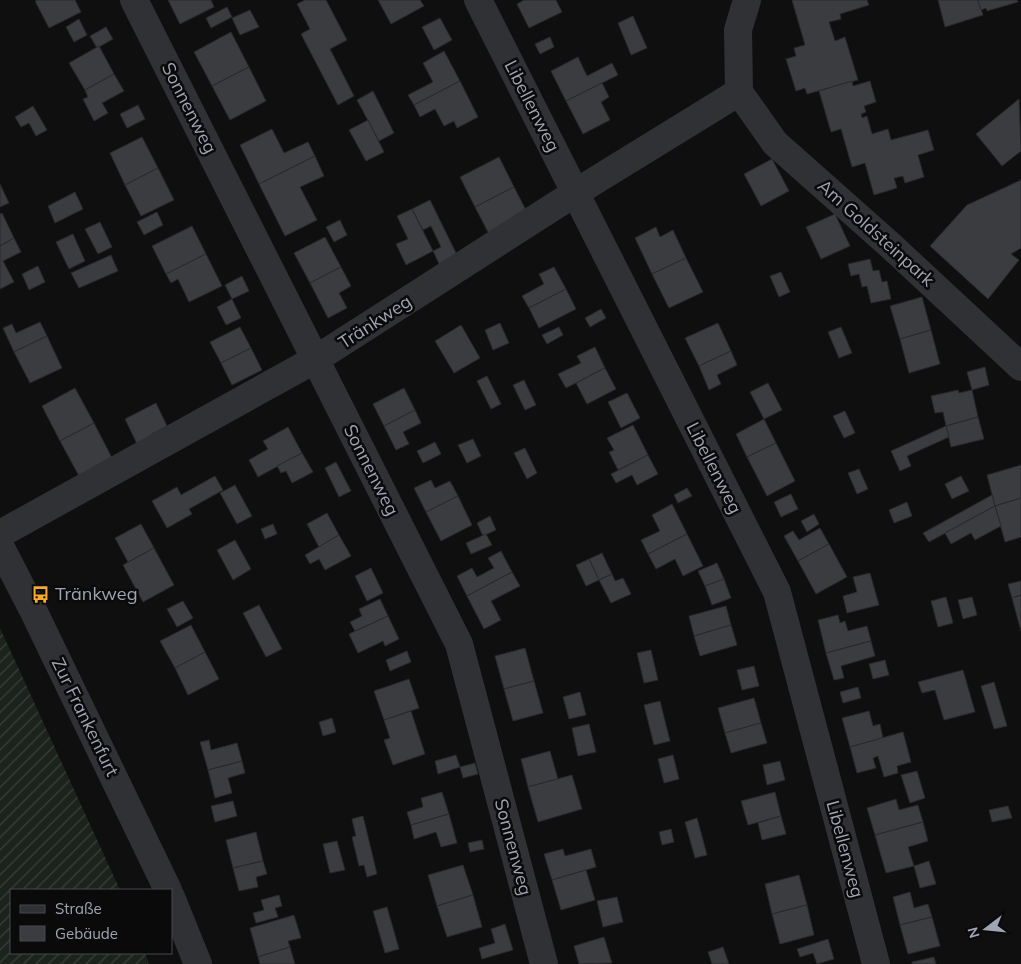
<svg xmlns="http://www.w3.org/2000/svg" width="1021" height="964" viewBox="0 0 1021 964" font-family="Mulish,sans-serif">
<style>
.garden{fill:url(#garden-furrows)}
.building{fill:#3b3c40;stroke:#29292c}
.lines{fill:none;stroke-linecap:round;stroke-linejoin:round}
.minor{stroke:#303135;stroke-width:28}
.labels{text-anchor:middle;stroke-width:5;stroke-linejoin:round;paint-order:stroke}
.street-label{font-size:18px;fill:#9fa5b2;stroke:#0a0a0b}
.poi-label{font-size:18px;fill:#9fa5b2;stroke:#0a0a0b;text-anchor:start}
</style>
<defs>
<pattern id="garden-furrows" width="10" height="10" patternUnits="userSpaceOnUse" patternTransform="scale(1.25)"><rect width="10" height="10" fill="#1b231c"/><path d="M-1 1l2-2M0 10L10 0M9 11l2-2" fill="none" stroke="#39403b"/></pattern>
</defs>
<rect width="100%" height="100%" fill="#0f0f10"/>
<path class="garden" d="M 0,628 L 120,890 L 11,890 L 11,953 L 145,953 L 149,964 L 0,964 Z"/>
<g class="building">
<path d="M 38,0 L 75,0 L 81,12 L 49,28 L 35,1 Z"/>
<path d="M 168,0 L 211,0 L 214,7 L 180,24 Z"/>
<path d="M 305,0 L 326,0 L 347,40 L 330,49 L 354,96 L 338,105 L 301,34 L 310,29 L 297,4 Z"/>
<path d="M 378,0 L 420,0 L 424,6 L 391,24 Z"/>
<path d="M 524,0 L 556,0 L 562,12 L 529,28 L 517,4 Z"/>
<path d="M 792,0 L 867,0 L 869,5 L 840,14 L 841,19 L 829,22 L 835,41 L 845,37 L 858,80 L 807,94 L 805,88 L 796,91 L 786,59 L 796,56 L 794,48 L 805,45 Z"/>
<path d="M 938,0 L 978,0 L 983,15 L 945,27 Z"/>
<path d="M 978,0 L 1017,0 L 1018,2 L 987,11 L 986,8 L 981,10 Z"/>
<path d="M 227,7 L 232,17 L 211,28 L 206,18 Z"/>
<path d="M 250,10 L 259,27 L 240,35 L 232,18 Z"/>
<path d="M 633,16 L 647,48 L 631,55 L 618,23 Z"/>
<path d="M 440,18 L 452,40 L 434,50 L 422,27 Z"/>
<path d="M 79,19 L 87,35 L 74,42 L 66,27 Z"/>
<path d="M 106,27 L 113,39 L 97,48 L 90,36 Z"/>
<path d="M 231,32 L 249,67 L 212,86 L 194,52 Z"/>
<path d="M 550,37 L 554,47 L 540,54 L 535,44 Z"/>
<path d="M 99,46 L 114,74 L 85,90 L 69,63 Z"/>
<path d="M 444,51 L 460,81 L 414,105 L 408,95 L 433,82 L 423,63 Z"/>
<path d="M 578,57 L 587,76 L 612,63 L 618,75 L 566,101 L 551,71 Z"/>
<path d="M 249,67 L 266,101 L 230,120 L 212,86 Z"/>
<path d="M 114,74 L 124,91 L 102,103 L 108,113 L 94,121 L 83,99 L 88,97 L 85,90 Z"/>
<path d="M 460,81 L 478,117 L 457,128 L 454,121 L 444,126 L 435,109 L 420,117 L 414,105 Z"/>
<path d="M 852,81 L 853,86 L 870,81 L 876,102 L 864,106 L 866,112 L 861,114 L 862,118 L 867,116 L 872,134 L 888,129 L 891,140 L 928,130 L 934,150 L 918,155 L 924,177 L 905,183 L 903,176 L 894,178 L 897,188 L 874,195 L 865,163 L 852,167 L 841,129 L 831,132 L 819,91 Z"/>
<path d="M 602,83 L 609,97 L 601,102 L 610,120 L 583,134 L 566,101 Z"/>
<path d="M 373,91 L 394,133 L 379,141 L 357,100 Z"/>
<path d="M 1019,99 L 1021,151 L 1002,166 L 976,134 Z"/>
<path d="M 138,105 L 145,119 L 127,128 L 120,114 Z"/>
<path d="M 33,106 L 47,130 L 36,136 L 29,123 L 21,127 L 15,117 Z"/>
<path d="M 368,120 L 384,152 L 366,161 L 349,130 Z"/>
<path d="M 272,129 L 284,153 L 308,142 L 315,156 L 259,184 L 240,145 Z"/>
<path d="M 142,137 L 158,168 L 125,185 L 110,153 Z"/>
<path d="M 315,156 L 324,176 L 300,187 L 317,220 L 285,236 L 259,184 Z"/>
<path d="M 499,157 L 514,187 L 475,207 L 460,177 Z"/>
<path d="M 772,159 L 789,191 L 761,206 L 744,174 Z"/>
<path d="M 158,168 L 174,200 L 141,216 L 125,185 Z"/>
<path d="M 1021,180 L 1021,248 L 1011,254 L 1019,260 L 988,299 L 930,246 L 967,205 Z"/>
<path d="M 0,184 L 9,203 L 0,207 Z"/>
<path d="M 514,187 L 529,216 L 490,236 L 475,207 Z"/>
<path d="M 75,192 L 83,209 L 55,223 L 48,206 Z"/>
<path d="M 430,200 L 460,261 L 442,270 L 433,251 L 441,247 L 431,226 L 423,230 L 412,209 Z"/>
<path d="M 412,209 L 433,251 L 406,265 L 396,244 L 408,239 L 397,216 Z"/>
<path d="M 157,212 L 163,225 L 144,235 L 137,222 Z"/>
<path d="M 2,213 L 14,238 L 0,246 L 0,214 Z"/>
<path d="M 835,214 L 850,246 L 821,259 L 806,227 Z"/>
<path d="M 340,220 L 347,235 L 334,242 L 326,227 Z"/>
<path d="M 100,222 L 112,247 L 98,254 L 85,229 Z"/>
<path d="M 192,226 L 206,254 L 166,274 L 152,246 Z"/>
<path d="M 656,227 L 660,237 L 673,230 L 686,258 L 652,274 L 635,238 Z"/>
<path d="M 73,234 L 85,261 L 69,269 L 56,242 Z"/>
<path d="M 325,237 L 341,267 L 310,283 L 294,253 Z"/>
<path d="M 14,238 L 21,252 L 3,261 L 14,282 L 0,289 L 0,246 Z"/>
<path d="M 206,254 L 222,286 L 189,302 L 178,279 L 171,283 L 166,274 Z"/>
<path d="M 111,255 L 118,271 L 79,288 L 71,273 Z"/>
<path d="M 686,258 L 703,292 L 669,308 L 652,274 Z"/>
<path d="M 870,259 L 873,271 L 879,270 L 882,282 L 887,281 L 891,299 L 871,303 L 867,286 L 862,287 L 859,274 L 851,276 L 848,264 Z"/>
<path d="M 38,266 L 45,282 L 29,290 L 22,274 Z"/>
<path d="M 341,267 L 351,286 L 339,293 L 347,308 L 328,318 L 310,283 Z"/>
<path d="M 554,267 L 566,289 L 529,308 L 522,296 L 544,284 L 539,274 Z"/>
<path d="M 781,272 L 790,292 L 779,297 L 770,276 Z"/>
<path d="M 242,276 L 249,291 L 232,299 L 225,285 Z"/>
<path d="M 566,289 L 576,309 L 539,328 L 529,308 Z"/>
<path d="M 922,297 L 931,330 L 900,339 L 890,306 Z"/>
<path d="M 232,299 L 241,318 L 226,325 L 217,307 Z"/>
<path d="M 601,309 L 606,318 L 590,327 L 585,318 Z"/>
<path d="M 40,322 L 47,336 L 14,352 L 3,328 L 12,324 L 16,333 Z"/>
<path d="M 500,323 L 509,343 L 493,350 L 485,330 Z"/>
<path d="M 718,323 L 731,351 L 699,366 L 685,338 Z"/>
<path d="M 461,325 L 480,358 L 454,373 L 435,341 Z"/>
<path d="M 240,327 L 251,348 L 221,363 L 210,342 Z"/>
<path d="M 559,327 L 563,335 L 547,344 L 542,335 Z"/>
<path d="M 841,327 L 852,353 L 839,358 L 828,332 Z"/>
<path d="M 931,330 L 940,364 L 909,373 L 900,339 Z"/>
<path d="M 47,336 L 62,368 L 30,383 L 14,352 Z"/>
<path d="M 595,347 L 605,368 L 566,388 L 558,374 L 581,363 L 577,356 Z"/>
<path d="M 251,348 L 262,370 L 232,385 L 221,363 Z"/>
<path d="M 731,351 L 737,365 L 717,375 L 721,384 L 709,390 L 699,366 Z"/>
<path d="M 985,367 L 989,385 L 972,390 L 967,372 Z"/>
<path d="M 605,368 L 616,389 L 587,404 L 576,383 Z"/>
<path d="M 487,376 L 501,404 L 491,409 L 477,381 Z"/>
<path d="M 524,380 L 536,405 L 525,410 L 513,385 Z"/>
<path d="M 768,383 L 782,410 L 764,419 L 750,392 Z"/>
<path d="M 75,388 L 94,423 L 60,441 L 42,406 Z"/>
<path d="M 404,388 L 415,410 L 384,426 L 373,404 Z"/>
<path d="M 958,390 L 959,393 L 972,390 L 978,417 L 946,426 L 943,412 L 935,413 L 931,396 Z"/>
<path d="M 627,393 L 640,418 L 621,428 L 608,402 Z"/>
<path d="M 156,403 L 167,426 L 152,434 L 154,438 L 138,446 L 125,419 Z"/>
<path d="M 415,410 L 421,423 L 403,432 L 409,444 L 396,450 L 384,426 Z"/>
<path d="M 845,411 L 855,433 L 844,438 L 833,416 Z"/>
<path d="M 978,417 L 984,439 L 951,447 L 946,426 Z"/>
<path d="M 764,419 L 776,443 L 747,457 L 736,434 Z"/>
<path d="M 94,423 L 112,458 L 79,476 L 60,441 Z"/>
<path d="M 633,425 L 648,455 L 618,470 L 609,452 L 614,450 L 607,438 Z"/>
<path d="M 946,426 L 949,437 L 907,456 L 911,466 L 900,471 L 891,451 Z"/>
<path d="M 288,427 L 302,453 L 258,477 L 249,460 L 268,449 L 263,441 Z"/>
<path d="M 473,439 L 481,456 L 467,463 L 458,445 Z"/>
<path d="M 435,442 L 441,454 L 423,463 L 417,451 Z"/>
<path d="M 776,443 L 795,481 L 767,496 L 747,457 Z"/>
<path d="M 525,448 L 537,473 L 527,479 L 514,453 Z"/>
<path d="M 302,453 L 313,472 L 292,483 L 286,471 L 281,473 L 277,466 Z"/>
<path d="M 648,455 L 658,474 L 637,485 L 632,475 L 616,483 L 611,474 Z"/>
<path d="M 336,462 L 351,491 L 339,497 L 325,468 Z"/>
<path d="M 1021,465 L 1021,498 L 995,506 L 987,475 Z"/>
<path d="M 859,469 L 868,489 L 857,494 L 848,473 Z"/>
<path d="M 215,476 L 223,490 L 189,509 L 192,514 L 167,528 L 152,501 L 177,487 L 181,495 Z"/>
<path d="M 961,476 L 969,491 L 952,499 L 945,484 Z"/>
<path d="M 431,480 L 435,488 L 450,481 L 458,496 L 426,512 L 414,488 Z"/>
<path d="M 235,485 L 252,516 L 237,524 L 220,493 Z"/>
<path d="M 687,488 L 692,496 L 678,503 L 674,495 Z"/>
<path d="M 791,494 L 798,509 L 781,517 L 774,502 Z"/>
<path d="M 992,495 L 995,506 L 929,542 L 923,533 Z"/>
<path d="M 458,496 L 472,525 L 441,541 L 426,512 Z"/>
<path d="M 1021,498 L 1021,537 L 1005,542 L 995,506 Z"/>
<path d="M 907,502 L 912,516 L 894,523 L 889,510 Z"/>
<path d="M 672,504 L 687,534 L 648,554 L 641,540 L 660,531 L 652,515 Z"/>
<path d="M 995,506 L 1001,526 L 975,540 L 971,533 L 951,544 L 945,533 Z"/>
<path d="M 327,513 L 339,535 L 319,547 L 307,524 Z"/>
<path d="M 814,514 L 819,524 L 807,532 L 801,521 Z"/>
<path d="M 490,516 L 496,530 L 483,536 L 477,523 Z"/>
<path d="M 141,524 L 154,548 L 128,562 L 115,538 Z"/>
<path d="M 273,524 L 277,534 L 265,539 L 261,529 Z"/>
<path d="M 820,528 L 829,544 L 798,561 L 784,536 L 793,531 L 799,540 Z"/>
<path d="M 486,534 L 492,545 L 471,554 L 466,543 Z"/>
<path d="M 687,534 L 703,566 L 683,576 L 675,559 L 656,569 L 648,554 Z"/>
<path d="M 339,535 L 351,556 L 325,570 L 319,559 L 310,564 L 305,555 Z"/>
<path d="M 235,540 L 251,569 L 233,580 L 217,550 Z"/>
<path d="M 829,544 L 847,577 L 816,594 L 798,561 Z"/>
<path d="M 154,548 L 174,585 L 143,602 L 123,565 Z"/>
<path d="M 501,551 L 512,572 L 467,596 L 457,576 L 472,568 L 477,577 L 494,568 L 488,558 Z"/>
<path d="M 602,553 L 612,574 L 599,580 L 589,559 Z"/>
<path d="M 589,559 L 599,580 L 586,586 L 576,565 Z"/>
<path d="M 717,563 L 724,579 L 705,586 L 698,571 Z"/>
<path d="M 371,568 L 383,593 L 367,601 L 355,576 Z"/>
<path d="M 512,572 L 520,586 L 491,601 L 501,620 L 484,629 L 467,596 Z"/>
<path d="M 870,573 L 879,605 L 847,613 L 843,596 L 857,592 L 853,577 Z"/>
<path d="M 612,574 L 615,581 L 623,578 L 631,594 L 611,603 L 599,580 Z"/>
<path d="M 724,579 L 731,598 L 712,605 L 705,586 Z"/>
<path d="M 1021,581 L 1021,595 L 1012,598 L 1008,584 Z"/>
<path d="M 1021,595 L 1021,631 L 1012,598 Z"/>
<path d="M 946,597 L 953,623 L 938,627 L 931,601 Z"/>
<path d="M 972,597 L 977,615 L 963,619 L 958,600 Z"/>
<path d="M 380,599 L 388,616 L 355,631 L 350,622 L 362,616 L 359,609 Z"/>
<path d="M 183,601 L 193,618 L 177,627 L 167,609 Z"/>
<path d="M 259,605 L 282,649 L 266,657 L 243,613 Z"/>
<path d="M 726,606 L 731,625 L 694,636 L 689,616 Z"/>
<path d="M 838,615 L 840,623 L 845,621 L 848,631 L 867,626 L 871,641 L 826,653 L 818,620 Z"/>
<path d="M 388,616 L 399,639 L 385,646 L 383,641 L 358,653 L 349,634 Z"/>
<path d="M 191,625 L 205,652 L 175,668 L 160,641 Z"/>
<path d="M 731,625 L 737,645 L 700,656 L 694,636 Z"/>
<path d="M 871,641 L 875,656 L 841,666 L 844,678 L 834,680 L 826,653 Z"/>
<path d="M 525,648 L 534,681 L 504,689 L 495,656 Z"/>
<path d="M 651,650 L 658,680 L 644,683 L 637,653 Z"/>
<path d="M 407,651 L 411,662 L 390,671 L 386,660 Z"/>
<path d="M 205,652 L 219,679 L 188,695 L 175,668 Z"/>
<path d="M 885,660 L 889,675 L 873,679 L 869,664 Z"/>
<path d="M 754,666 L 759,686 L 742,690 L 737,670 Z"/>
<path d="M 963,670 L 975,712 L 944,720 L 935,690 L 922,693 L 918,682 Z"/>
<path d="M 409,679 L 419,708 L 384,720 L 374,691 Z"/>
<path d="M 534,681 L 543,713 L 513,721 L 504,689 Z"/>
<path d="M 994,682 L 1007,726 L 994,729 L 981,686 Z"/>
<path d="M 858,687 L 861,698 L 843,703 L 840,692 Z"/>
<path d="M 580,692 L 586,715 L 569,719 L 563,697 Z"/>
<path d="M 754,698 L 761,723 L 725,733 L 718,708 Z"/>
<path d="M 660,701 L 670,741 L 654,745 L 644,705 Z"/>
<path d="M 411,711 L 425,754 L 393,765 L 384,740 L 390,738 L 384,720 Z"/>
<path d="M 869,711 L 873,726 L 880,724 L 883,738 L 850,747 L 842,718 Z"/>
<path d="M 332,718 L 336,732 L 323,736 L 319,722 Z"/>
<path d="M 761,723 L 767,743 L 731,753 L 725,733 Z"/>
<path d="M 589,724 L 596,752 L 578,756 L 572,728 Z"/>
<path d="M 903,732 L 911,762 L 897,766 L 898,773 L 884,777 L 878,756 L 873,758 L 876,768 L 857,773 L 850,747 Z"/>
<path d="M 209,740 L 211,750 L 237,743 L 242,761 L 208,770 L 200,742 Z"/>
<path d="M 550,751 L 558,779 L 528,787 L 521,759 Z"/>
<path d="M 456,755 L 460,767 L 438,774 L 435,761 Z"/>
<path d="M 673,755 L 679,779 L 664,783 L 658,759 Z"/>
<path d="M 242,761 L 245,773 L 228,778 L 232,793 L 215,798 L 208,770 Z"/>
<path d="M 780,761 L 785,780 L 767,785 L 763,765 Z"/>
<path d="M 475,763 L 478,774 L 463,778 L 460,767 Z"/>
<path d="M 917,771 L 925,798 L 910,803 L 901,775 Z"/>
<path d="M 572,775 L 582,809 L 538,822 L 528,787 Z"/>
<path d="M 442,792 L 449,814 L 411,825 L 407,812 L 423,807 L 421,798 Z"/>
<path d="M 775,792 L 781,816 L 748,825 L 741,801 Z"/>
<path d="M 896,799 L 899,810 L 918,805 L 923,822 L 875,835 L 867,808 Z"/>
<path d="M 233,801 L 237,816 L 215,822 L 211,806 Z"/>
<path d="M 1008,806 L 1012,818 L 992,822 L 989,810 Z"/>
<path d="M 449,814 L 457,843 L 441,847 L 436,832 L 414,839 L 411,825 Z"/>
<path d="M 363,816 L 377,874 L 367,877 L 364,865 L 359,866 L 352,837 L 356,836 L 352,819 Z"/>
<path d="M 781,816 L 786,834 L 762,840 L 758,823 Z"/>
<path d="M 697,818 L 707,855 L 695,858 L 685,822 Z"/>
<path d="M 923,822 L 928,841 L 908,847 L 914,866 L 886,873 L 875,835 Z"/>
<path d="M 671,829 L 674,842 L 662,845 L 659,832 Z"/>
<path d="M 256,832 L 263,861 L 233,868 L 226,840 Z"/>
<path d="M 482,840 L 484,849 L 470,852 L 468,843 Z"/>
<path d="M 337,841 L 345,870 L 330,873 L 323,844 Z"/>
<path d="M 563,849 L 565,856 L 591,849 L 596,867 L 552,880 L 544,854 Z"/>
<path d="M 263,861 L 267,874 L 256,877 L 258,887 L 239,891 L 233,868 Z"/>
<path d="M 929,861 L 936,884 L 920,888 L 914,866 Z"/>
<path d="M 463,865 L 473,895 L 437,906 L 428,875 Z"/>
<path d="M 586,870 L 595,900 L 561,910 L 552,880 Z"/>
<path d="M 799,875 L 807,905 L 772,914 L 765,884 Z"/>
<path d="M 910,892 L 914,908 L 928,904 L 932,917 L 900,925 L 893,897 Z"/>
<path d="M 279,895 L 282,906 L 275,908 L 278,917 L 256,923 L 253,913 L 264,910 L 261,900 Z"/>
<path d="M 473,895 L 482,927 L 447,937 L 437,906 Z"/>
<path d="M 617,897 L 623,922 L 603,927 L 597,901 Z"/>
<path d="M 807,905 L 814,935 L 780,944 L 772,914 Z"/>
<path d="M 387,907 L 399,949 L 385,953 L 373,911 Z"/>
<path d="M 294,915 L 301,938 L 288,941 L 290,947 L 258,957 L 250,928 Z"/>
<path d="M 932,917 L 940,946 L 908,954 L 900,925 Z"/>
<path d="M 505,924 L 513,950 L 482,959 L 479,948 L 495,943 L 491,929 Z"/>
<path d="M 604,937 L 612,963 L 579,964 L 574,946 Z"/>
<path d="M 828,939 L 834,959 L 817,964 L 813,953 L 800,957 L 797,949 Z"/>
<path d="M 290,947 L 295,964 L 260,964 L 258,957 Z"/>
<path d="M 723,947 L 729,964 L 712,964 L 708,952 Z"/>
<path d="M 934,957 L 936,964 L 912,964 L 912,962 Z"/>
</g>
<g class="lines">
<g class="minor">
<path d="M 134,0 L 459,644 L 544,964"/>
<path d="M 478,0 L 777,592 L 876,964"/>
<path d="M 739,92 L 775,143 L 891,246 L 1021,367"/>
<path d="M 739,92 L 738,30 L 747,0"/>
<path d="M 0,534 L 316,359 L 575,193 L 739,92"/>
<path d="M 0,546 L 33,610 L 168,890"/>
<path d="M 171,897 L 198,964"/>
</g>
</g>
<defs>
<symbol id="bus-bare" viewBox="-9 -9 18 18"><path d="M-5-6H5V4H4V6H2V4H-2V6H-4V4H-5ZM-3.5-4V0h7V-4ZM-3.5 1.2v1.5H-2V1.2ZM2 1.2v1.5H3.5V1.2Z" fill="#feaa19" stroke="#0a0a0b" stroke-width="2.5" paint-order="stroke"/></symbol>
</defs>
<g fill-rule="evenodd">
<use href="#bus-bare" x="28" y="582" width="25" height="25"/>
</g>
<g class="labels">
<g class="street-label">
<text transform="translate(532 106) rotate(63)" y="6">Libellenweg</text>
<text transform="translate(189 108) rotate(63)" y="6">Sonnenweg</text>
<text transform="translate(876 233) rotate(42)" y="6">Am Goldsteinpark</text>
<text transform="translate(375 322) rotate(-33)" y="6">Tränkweg</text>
<text transform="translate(714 468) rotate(63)" y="6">Libellenweg</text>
<text transform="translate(371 470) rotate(63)" y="6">Sonnenweg</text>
<text transform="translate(85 717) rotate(64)" y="6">Zur Frankenfurt</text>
<text transform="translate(513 847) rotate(75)" y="6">Sonnenweg</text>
<text transform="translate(845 849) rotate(75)" y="6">Libellenweg</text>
</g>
<g class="poi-label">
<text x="55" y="600">Tränkweg</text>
</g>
</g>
<rect x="10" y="889" width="162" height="65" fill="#0a0a0b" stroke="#46484e"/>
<rect x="20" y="905" width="25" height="8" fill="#303135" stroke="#46484e"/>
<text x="55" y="914" font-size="15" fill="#9fa5b2">Straße</text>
<rect x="20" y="926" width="25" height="15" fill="#3b3c40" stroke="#46484e"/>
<text x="55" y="939" font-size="15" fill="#9fa5b2">Gebäude</text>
<g transform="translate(986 929) rotate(254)" stroke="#0a0a0b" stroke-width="4" paint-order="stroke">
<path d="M0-4L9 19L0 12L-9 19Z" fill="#9fa5b2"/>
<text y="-8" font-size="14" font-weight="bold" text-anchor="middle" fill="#9fa5b2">N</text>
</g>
</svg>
